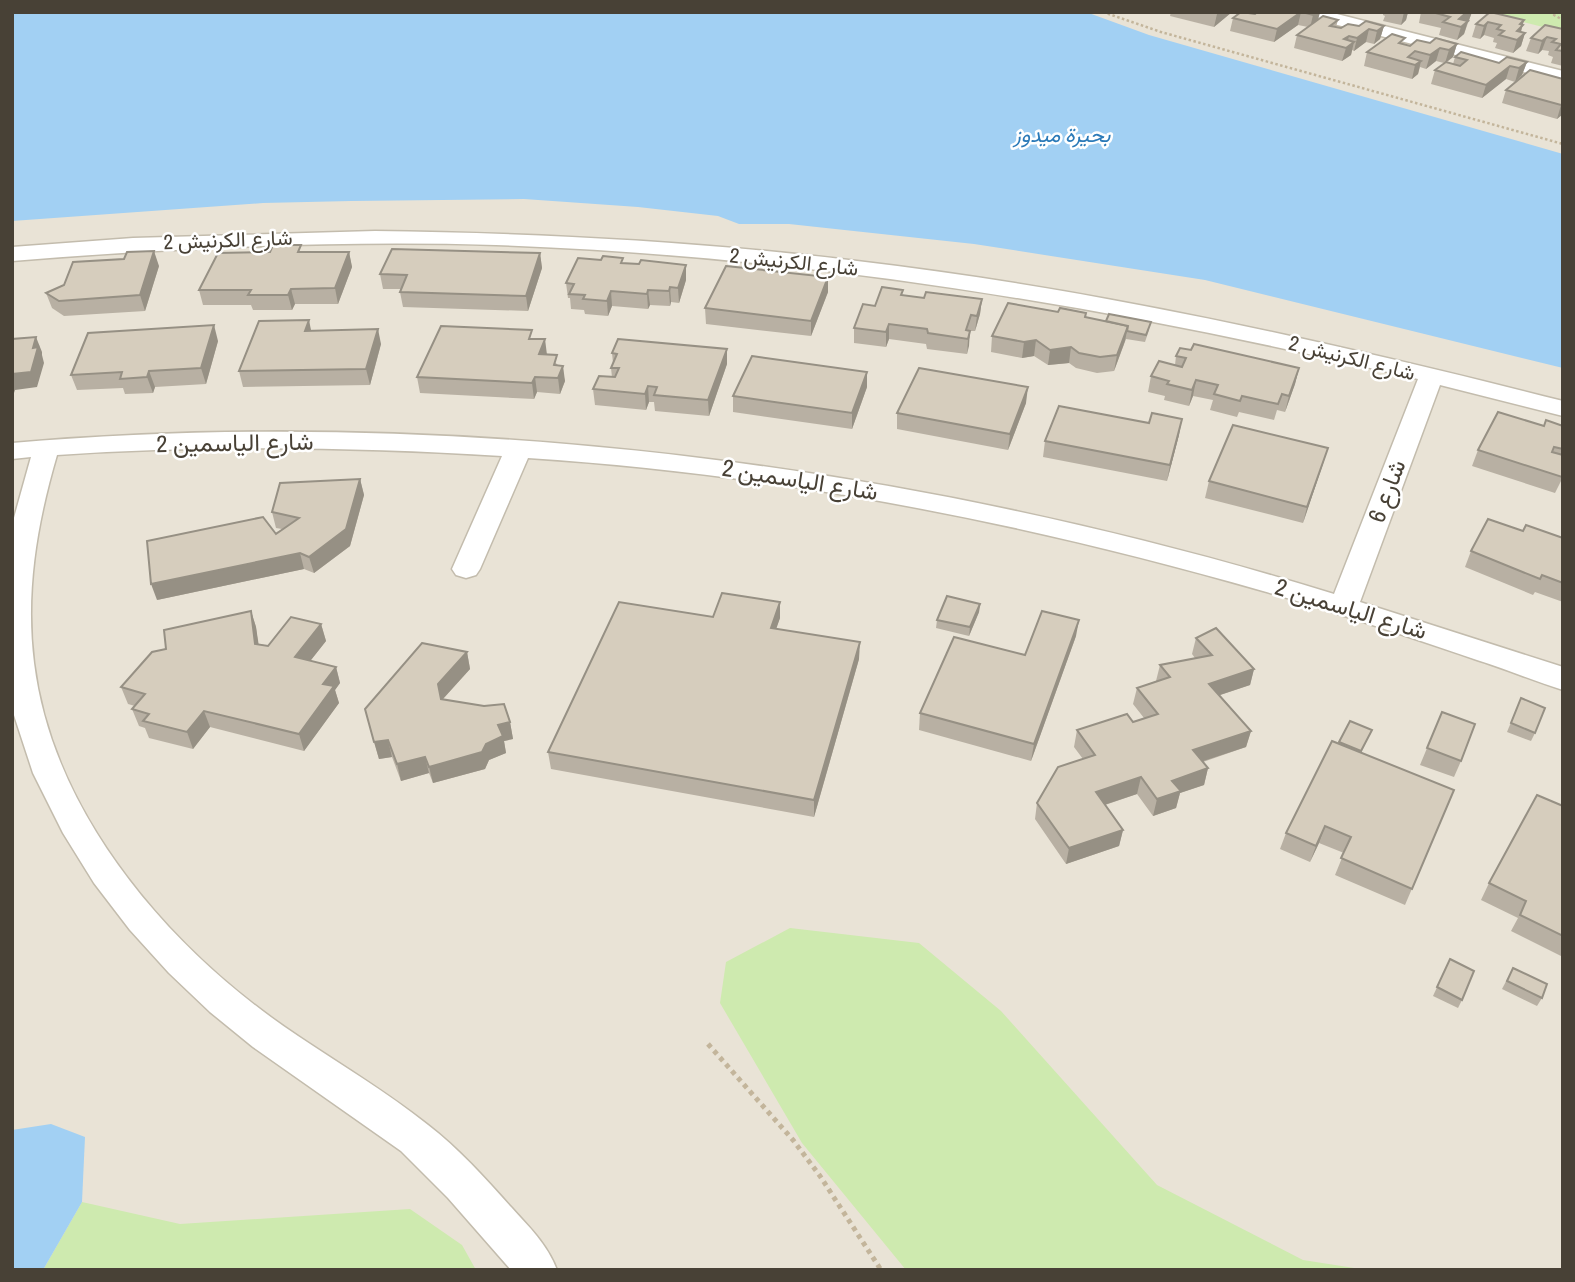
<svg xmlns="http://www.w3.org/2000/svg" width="1575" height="1282" viewBox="0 0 1575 1282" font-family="'Archivo Narrow',Vazirmatn,sans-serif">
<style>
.residential{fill:#e9e3d6}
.green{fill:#ceeaaf}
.water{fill:#a2d0f3}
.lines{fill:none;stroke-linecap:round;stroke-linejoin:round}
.minor-casing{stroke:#c3bcad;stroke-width:3}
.path-far1{stroke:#c3b59b;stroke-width:2.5;stroke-dasharray:2.5 2.5;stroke-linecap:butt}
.path{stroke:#c3b59b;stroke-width:5;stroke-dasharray:4.5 4.5;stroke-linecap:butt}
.minor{fill:#fff;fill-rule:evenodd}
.wall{fill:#b8b0a3}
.shaded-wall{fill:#969084}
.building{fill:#d6cdbd;stroke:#969084;stroke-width:2}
.labels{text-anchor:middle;stroke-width:5;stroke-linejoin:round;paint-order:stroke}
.far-water-label{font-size:21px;font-style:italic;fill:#2b7ab8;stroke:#fff}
.far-street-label{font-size:21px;fill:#484136;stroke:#fff}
.street-label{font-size:24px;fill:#484136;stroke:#fff}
</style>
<rect width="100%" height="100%" fill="#f4f1e8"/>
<rect class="residential" x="12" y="12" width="1551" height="1258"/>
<g class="green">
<path d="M 1482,12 L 1563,12 L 1563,32 Z"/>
<path d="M 790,928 L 919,943 L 1001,1011 L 1157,1185 L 1303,1260 L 1367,1270 L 906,1270 L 802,1143 L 720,1003 L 726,962 Z"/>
<path d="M 82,1202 L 180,1224 L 410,1209 L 462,1245 L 476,1270 L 43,1270 Z"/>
</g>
<g class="water">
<path d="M 12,12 L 1086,12 L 1149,35 L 1563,154 L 1563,368 L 1205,280 L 974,244 L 789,224 L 739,224 L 718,216 L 638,207 L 524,199 L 351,201 L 263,203 L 12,221 Z"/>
<path d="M 51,1124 L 85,1137 L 82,1202 L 43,1270 L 12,1270 L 12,1130 Z"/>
</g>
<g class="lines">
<defs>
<g id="minor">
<path d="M 1300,12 L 1329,12 L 1563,71 L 1563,82 L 1302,16 Z"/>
<path d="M 375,231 C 536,233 697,241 857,261 C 1096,289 1330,342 1563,401 L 1563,416 L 1440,385 L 1360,602 L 1563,667 L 1563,690 C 1534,681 1506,669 1477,660 C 1406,636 1335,612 1263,591 C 1024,522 777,474 528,458 L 480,569 L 476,575 L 466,578 L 456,575 L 452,569 L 502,456 C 355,447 205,445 57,455 C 37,523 25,592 34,663 C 53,817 173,953 298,1036 C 341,1065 387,1092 428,1125 C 459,1149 485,1178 511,1207 C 529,1227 547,1244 557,1270 L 511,1270 L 448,1198 L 401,1151 L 253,1047 L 210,1012 L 169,973 L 130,930 L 94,883 L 63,833 L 33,773 L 12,709 L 12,525 L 31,457 L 12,459 L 12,443 C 449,405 915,464 1334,594 L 1418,379 C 1115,307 808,256 496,245 C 334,240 173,248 12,261 L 12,247 L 133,238 Z"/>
</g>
</defs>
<use href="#minor" class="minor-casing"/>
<g class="path-far1">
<path d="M 1103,12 L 1161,32 L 1563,144"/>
<path d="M 1559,12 L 1554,15 L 1563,20"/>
</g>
<path class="path" d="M 708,1044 L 793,1140 L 820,1176 L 881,1270"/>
<use href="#minor" class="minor"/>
</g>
<g class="wall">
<path d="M 1171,12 L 1232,12 L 1214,27 L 1170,16 Z"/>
<path d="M 1241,12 L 1320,12 L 1318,20 L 1338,20 L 1336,27 L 1341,28 L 1384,26 L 1380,39 L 1374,44 L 1366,42 L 1354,51 L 1352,50 L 1351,55 L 1342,61 L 1294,48 L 1297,35 L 1308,27 L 1298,25 L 1274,42 L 1230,31 L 1233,18 Z"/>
<path d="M 1383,12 L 1408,12 L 1406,20 L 1401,25 L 1383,21 L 1385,16 L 1383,15 Z"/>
<path d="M 1421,12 L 1472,12 L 1464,34 L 1457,40 L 1439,35 L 1441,28 L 1419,23 Z"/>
<path d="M 1524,20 L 1521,32 L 1525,33 L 1521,46 L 1513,53 L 1495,48 L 1497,43 L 1493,42 L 1494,38 L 1484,35 L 1480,39 L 1472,37 L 1476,24 Z"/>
<path d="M 1563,29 L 1563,66 L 1551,63 L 1553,57 L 1548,55 L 1549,51 L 1542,50 L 1538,54 L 1526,51 L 1531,38 Z"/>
<path d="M 1430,43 L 1457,44 L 1453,57 L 1447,62 L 1453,64 L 1455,57 L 1499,63 L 1527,62 L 1522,75 L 1515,82 L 1506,79 L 1482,98 L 1431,84 L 1435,70 L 1444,63 L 1436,61 L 1426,69 L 1420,67 L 1418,74 L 1412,79 L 1364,66 L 1367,52 Z"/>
<path d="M 1563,79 L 1563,114 L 1557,119 L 1502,103 L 1506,90 Z"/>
<path d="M 303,252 L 349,252 L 352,267 L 338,304 L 295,304 L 292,310 L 253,310 L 251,305 L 203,305 L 199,290 Z"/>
<path d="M 540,253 L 542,268 L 528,311 L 403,307 L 400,292 L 401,289 L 383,289 L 380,274 Z"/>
<path d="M 624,263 L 686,280 L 679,303 L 671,302 L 670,306 L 650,305 L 648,309 L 612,306 L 608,316 L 585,314 L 584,310 L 571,309 L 570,298 L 568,298 L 566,283 Z"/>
<path d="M 159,266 L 145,311 L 64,316 L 52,308 L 46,293 L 64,285 Z"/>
<path d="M 828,277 L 828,292 L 811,336 L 706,324 L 705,308 Z"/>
<path d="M 903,290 L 902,295 L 924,298 L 982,299 L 980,314 L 975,331 L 970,331 L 967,354 L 927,349 L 926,344 L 889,339 L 886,347 L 854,343 L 854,328 L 875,306 Z"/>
<path d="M 1085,318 L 1149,330 L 1145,342 L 1126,339 L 1114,371 L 1097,373 L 1076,368 L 1069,363 L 1048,365 L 1034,356 L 1022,358 L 991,352 L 992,336 Z"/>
<path d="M 311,330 L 381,344 L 370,385 L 243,387 L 239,371 Z"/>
<path d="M 533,339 L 547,355 L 559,366 L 565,381 L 560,394 L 537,392 L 534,399 L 420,393 L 417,377 Z"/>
<path d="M 218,341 L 206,384 L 155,387 L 153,393 L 125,394 L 123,388 L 77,390 L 71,375 Z"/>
<path d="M 1191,350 L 1299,368 L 1295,384 L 1285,412 L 1277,410 L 1274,420 L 1239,412 L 1237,417 L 1210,410 L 1213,400 L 1193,396 L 1189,406 L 1164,400 L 1165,396 L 1148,392 L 1151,376 L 1175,365 L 1176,356 Z"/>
<path d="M 612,353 L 727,364 L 709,416 L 655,411 L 654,402 L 649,402 L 646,410 L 595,405 L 593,389 L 612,377 L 611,368 L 613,363 Z"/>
<path d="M 867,372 L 867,387 L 852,429 L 733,412 L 733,396 Z"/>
<path d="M 1026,403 L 1008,450 L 897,429 L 897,413 Z"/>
<path d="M 1149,423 L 1179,435 L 1167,481 L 1043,457 L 1045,441 Z"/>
<path d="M 1544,426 L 1563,426 L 1563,477 L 1555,493 L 1472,466 L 1478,450 Z"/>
<path d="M 1328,448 L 1303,523 L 1205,498 L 1209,481 Z"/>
<path d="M 360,479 L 364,495 L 350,546 L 314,573 L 304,569 L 157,600 L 282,529 L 276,528 L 272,512 Z"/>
<path d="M 1523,531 L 1563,538 L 1563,602 L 1535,592 L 1533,595 L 1465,567 L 1471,551 Z"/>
<path d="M 980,604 L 979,612 L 969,636 L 936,628 L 937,620 Z"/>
<path d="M 251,611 L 256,627 L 258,644 L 268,646 L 321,624 L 326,641 L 310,661 L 336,667 L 340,683 L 335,690 L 339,703 L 304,751 L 210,727 L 193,749 L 149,738 L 145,728 L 139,726 L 132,709 L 135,706 L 128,704 L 121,687 L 166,649 Z"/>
<path d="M 713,617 L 780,618 L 776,628 L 859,659 L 814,817 L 551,769 L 548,752 Z"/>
<path d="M 1076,636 L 1031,761 L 919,730 L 920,713 L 1025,655 Z"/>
<path d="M 1196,638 L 1254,669 L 1250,685 L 1220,695 L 1251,731 L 1246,747 L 1203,762 L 1208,768 L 1204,785 L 1180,793 L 1176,808 L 1153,816 L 1137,794 L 1105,805 L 1123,830 L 1119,846 L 1066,864 L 1035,819 L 1037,803 L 1083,759 L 1074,747 L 1077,730 L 1133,722 L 1144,718 L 1133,704 L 1137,688 L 1156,681 L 1160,665 L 1195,658 L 1192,654 Z"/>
<path d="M 467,652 L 470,669 L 443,699 L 510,722 L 513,739 L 504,741 L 506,753 L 489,760 L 485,769 L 433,783 L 429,773 L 401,781 L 392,757 L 379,759 L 365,709 Z"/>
<path d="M 1521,698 L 1535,733 L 1531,741 L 1507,732 Z"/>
<path d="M 1442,712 L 1461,761 L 1454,777 L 1420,765 Z"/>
<path d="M 1350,721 L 1372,730 L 1361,753 L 1454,790 L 1405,905 L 1335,875 L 1344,853 L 1319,843 L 1310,862 L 1280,849 L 1286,833 L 1338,743 Z"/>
<path d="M 1563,806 L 1563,957 L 1511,931 L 1518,918 L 1481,900 L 1489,883 Z"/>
<path d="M 1450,959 L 1462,1000 L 1458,1008 L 1433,996 Z"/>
<path d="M 1513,968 L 1542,998 L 1537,1006 L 1502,989 Z"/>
</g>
<g class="shaded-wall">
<path d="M 1219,12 L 1232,12 L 1214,27 L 1217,14 Z"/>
<path d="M 1301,12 L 1298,25 L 1274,42 L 1277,29 Z"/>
<path d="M 1317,12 L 1320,12 L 1317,23 L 1310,28 L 1313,15 Z"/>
<path d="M 1404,12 L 1408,12 L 1406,20 L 1401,25 Z"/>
<path d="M 1467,12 L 1472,12 L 1469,20 L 1461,27 L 1459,19 Z"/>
<path d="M 1524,20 L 1519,38 L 1525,33 L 1521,46 L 1513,53 L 1517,40 L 1514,39 L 1520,24 Z"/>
<path d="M 1468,21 L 1464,34 L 1457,40 L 1461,27 Z"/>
<path d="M 1488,22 L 1484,35 L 1480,39 L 1484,26 Z"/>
<path d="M 1384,26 L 1380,39 L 1374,44 L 1377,31 Z"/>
<path d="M 1369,29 L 1366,42 L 1354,51 L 1357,38 Z"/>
<path d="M 1349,36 L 1346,48 L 1354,42 L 1351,55 L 1342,61 L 1346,48 L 1344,39 Z"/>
<path d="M 1547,37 L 1542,50 L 1538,54 L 1542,41 Z"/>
<path d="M 1457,44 L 1453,57 L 1445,63 L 1449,50 Z"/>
<path d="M 1440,48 L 1436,61 L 1426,69 L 1430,55 Z"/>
<path d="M 1421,61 L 1418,74 L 1412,79 L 1415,65 Z"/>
<path d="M 1527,62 L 1522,75 L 1515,82 L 1519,68 Z"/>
<path d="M 1510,66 L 1506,79 L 1482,98 L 1486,85 Z"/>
<path d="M 1563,104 L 1563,114 L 1557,119 L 1561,105 Z"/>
<path d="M 154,251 L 159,266 L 145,311 L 140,295 Z"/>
<path d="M 349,252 L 352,267 L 338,304 L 335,288 Z"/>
<path d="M 540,253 L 542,268 L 528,311 L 526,296 Z"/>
<path d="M 686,265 L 686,280 L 679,303 L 678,288 Z"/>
<path d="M 828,277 L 828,292 L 811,336 L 811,321 Z"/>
<path d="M 670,287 L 671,302 L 670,306 L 669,291 Z"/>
<path d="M 291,289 L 295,304 L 292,310 L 288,295 Z"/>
<path d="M 648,290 L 650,305 L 648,309 L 647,294 Z"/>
<path d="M 611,291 L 612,306 L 608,316 L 607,301 Z"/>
<path d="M 982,299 L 980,314 L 975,331 L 977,316 Z"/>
<path d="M 309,320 L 312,335 L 305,331 Z"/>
<path d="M 889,324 L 889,339 L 886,347 L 886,332 Z"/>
<path d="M 214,325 L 218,341 L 206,384 L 201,368 Z"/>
<path d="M 1128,326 L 1125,341 L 1114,371 L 1117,355 Z"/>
<path d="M 378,329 L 381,344 L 370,385 L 366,369 Z"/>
<path d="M 970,331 L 969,346 L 967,354 L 968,339 Z"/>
<path d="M 36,337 L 42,352 L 42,355 L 44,363 L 37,387 L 15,390 L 13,396 L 12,393 L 12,374 L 33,348 Z"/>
<path d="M 545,339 L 547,355 L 539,354 Z"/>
<path d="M 1036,340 L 1034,356 L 1022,358 L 1024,342 Z"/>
<path d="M 1071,347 L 1069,363 L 1048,365 L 1050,350 Z"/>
<path d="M 727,349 L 727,364 L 709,416 L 708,400 Z"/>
<path d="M 563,366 L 565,381 L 560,394 L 558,378 Z"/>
<path d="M 1299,368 L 1295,384 L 1285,412 L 1289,396 Z"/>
<path d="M 149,371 L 155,387 L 153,393 L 147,377 Z"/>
<path d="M 867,372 L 867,387 L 852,429 L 852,413 Z"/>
<path d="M 535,377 L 537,392 L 534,399 L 532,383 Z"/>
<path d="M 1196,380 L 1193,396 L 1189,406 L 1192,390 Z"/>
<path d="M 648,386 L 649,402 L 646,410 L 645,394 Z"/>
<path d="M 1028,387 L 1026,403 L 1008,450 L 1010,434 Z"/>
<path d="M 1182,419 L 1179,435 L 1167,481 L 1170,465 Z"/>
<path d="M 1328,448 L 1323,464 L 1303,523 L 1307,507 Z"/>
<path d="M 360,479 L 364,495 L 350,546 L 314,573 L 309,557 Z"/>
<path d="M 300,553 L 304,569 L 157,600 L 151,584 Z"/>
<path d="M 780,602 L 780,618 L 771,644 L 771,628 Z"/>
<path d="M 980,604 L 979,612 L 969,636 L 970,627 Z"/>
<path d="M 251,611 L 256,627 L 261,660 L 255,644 Z"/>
<path d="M 1079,620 L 1076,636 L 1031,761 L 1034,744 Z"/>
<path d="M 321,624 L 326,641 L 300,674 L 295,657 Z"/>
<path d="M 860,642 L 859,659 L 814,817 L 814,800 Z"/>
<path d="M 467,652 L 470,669 L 441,701 L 438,684 Z"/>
<path d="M 336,667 L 340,683 L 335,690 L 339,703 L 304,751 L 299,734 L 323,684 Z"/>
<path d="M 1254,669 L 1250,685 L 1205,700 L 1209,684 Z"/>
<path d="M 204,711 L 210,727 L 193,749 L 187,732 Z"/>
<path d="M 510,722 L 513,739 L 504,741 L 506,753 L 489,760 L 485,769 L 433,783 L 429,767 L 486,744 L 498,725 Z"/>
<path d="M 1251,731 L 1246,747 L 1188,766 L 1193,750 Z"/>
<path d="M 388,740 L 392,757 L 379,759 L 374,742 Z"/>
<path d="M 425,757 L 429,773 L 401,781 L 397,764 Z"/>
<path d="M 1208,768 L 1204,785 L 1180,793 L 1176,808 L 1153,816 L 1157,799 L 1172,781 Z"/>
<path d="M 1141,777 L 1137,794 L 1092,809 L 1096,792 Z"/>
<path d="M 1325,826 L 1319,843 L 1310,862 L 1316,846 Z"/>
<path d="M 1123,830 L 1119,846 L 1066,864 L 1069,848 Z"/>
</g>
<g class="building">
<path d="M 1241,12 L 1255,14 L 1257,12 L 1301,12 L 1277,29 L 1233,18 Z"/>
<path d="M 1302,12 L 1317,12 L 1313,15 Z"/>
<path d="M 1432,12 L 1467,12 L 1459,19 L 1468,21 L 1461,27 L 1443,22 L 1450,17 Z"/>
<path d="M 1490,12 L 1524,20 L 1520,24 L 1523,25 L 1517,31 L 1525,33 L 1517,40 L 1499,35 L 1504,31 L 1497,29 L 1501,25 L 1488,22 L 1484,26 L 1476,24 Z"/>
<path d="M 1323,16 L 1338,20 L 1330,26 L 1341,28 L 1348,24 L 1359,26 L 1366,21 L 1384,26 L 1377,31 L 1369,29 L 1357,38 L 1349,36 L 1344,39 L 1354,42 L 1346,48 L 1297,35 Z"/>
<path d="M 1545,25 L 1563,29 L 1563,51 L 1556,50 L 1561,44 L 1552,42 L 1556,39 L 1547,37 L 1542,41 L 1531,38 Z"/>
<path d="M 1392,34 L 1405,38 L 1399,43 L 1410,46 L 1417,40 L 1430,43 L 1436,38 L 1457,44 L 1449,50 L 1440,48 L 1430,55 L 1415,51 L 1408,57 L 1421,61 L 1415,65 L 1367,52 Z"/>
<path d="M 1461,52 L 1499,63 L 1507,57 L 1527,62 L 1519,68 L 1510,66 L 1486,85 L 1435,70 L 1446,62 L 1460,66 L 1467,60 L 1455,57 Z"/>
<path d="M 1530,70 L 1563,79 L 1563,104 L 1561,105 L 1506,90 Z"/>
<path d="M 273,245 L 301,245 L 298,252 L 349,252 L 335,288 L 291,289 L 288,295 L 248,295 L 251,290 L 199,290 L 218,253 L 270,252 Z"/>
<path d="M 392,249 L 540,253 L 526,296 L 400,292 L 407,275 L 380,274 Z"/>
<path d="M 154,251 L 140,295 L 59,301 L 46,293 L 64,285 L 73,262 L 124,259 L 127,252 Z"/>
<path d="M 603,256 L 623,258 L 621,263 L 639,264 L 641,260 L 686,265 L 678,288 L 670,287 L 669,291 L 648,290 L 647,294 L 611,291 L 607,301 L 583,299 L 585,295 L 569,294 L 574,284 L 566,283 L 578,258 L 601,260 Z"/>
<path d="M 726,266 L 828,277 L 811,321 L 705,308 Z"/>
<path d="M 882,287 L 903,290 L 901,295 L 924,298 L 926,292 L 982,299 L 977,316 L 971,315 L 966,330 L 970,331 L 968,339 L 928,333 L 927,329 L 889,324 L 886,332 L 854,328 L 863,304 L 875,306 Z"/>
<path d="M 1008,303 L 1058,312 L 1060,308 L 1086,313 L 1085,317 L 1128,326 L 1117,355 L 1100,357 L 1079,353 L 1071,347 L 1050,350 L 1036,340 L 1024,342 L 992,336 Z"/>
<path d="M 1109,314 L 1151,322 L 1146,335 L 1127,331 L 1128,326 L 1106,321 Z"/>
<path d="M 309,320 L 305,331 L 378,329 L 366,369 L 239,371 L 259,321 Z"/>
<path d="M 214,325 L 201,368 L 149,371 L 147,377 L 120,379 L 122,372 L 71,375 L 88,333 Z"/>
<path d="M 441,326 L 532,330 L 529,339 L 545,339 L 539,354 L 557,355 L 554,365 L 563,366 L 558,378 L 535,377 L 532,383 L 417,377 Z"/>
<path d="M 36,337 L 33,348 L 38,347 L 31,372 L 12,374 L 12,339 Z"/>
<path d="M 618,339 L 727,349 L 708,400 L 654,395 L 657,387 L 648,386 L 645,394 L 593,389 L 599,376 L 615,377 L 619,368 L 611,368 L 617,354 L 612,353 Z"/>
<path d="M 1194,344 L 1299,368 L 1289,396 L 1282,394 L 1278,404 L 1242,396 L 1240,401 L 1214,394 L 1218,385 L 1196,380 L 1192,390 L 1167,384 L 1169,381 L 1151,376 L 1159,361 L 1182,367 L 1186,358 L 1176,356 L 1180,348 L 1191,350 Z"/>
<path d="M 752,356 L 867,372 L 852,413 L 733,396 Z"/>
<path d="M 919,368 L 1028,387 L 1010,434 L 897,413 Z"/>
<path d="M 1059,406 L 1149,423 L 1152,413 L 1182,419 L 1170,465 L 1045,441 Z"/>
<path d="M 1498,412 L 1544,426 L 1546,420 L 1563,426 L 1563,449 L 1554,447 L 1552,452 L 1563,455 L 1562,477 L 1478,450 Z"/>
<path d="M 1233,425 L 1328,448 L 1307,507 L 1209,481 Z"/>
<path d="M 360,479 L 346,529 L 309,557 L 300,553 L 151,584 L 147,541 L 263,517 L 276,534 L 299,518 L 272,512 L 280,483 Z"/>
<path d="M 1488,519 L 1523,531 L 1526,525 L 1563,538 L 1563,583 L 1542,575 L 1540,579 L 1471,551 Z"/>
<path d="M 722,593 L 780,602 L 771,628 L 860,642 L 814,800 L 548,752 L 619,602 L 713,617 Z"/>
<path d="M 947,596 L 980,604 L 970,627 L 937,620 Z"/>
<path d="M 251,611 L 255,644 L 268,646 L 291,617 L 321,624 L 295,657 L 336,667 L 323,684 L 334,686 L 299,734 L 204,711 L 187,732 L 143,721 L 149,714 L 132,709 L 145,694 L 121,687 L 152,652 L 166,649 L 164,630 Z"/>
<path d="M 1042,611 L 1079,620 L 1034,744 L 920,713 L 954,637 L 1025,655 Z"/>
<path d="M 1216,628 L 1254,669 L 1209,684 L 1251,731 L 1193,750 L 1208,768 L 1172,781 L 1181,791 L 1157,799 L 1141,777 L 1096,792 L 1123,830 L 1069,848 L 1037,803 L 1058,767 L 1095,755 L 1077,730 L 1127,714 L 1133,722 L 1158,714 L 1137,688 L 1170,677 L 1160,665 L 1212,655 L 1196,638 Z"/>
<path d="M 422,643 L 467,652 L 438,684 L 441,699 L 484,706 L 504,704 L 510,722 L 498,725 L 503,736 L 486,744 L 482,752 L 429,767 L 425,757 L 397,764 L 388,740 L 374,742 L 365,709 Z"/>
<path d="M 1521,698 L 1545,708 L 1535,733 L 1511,723 Z"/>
<path d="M 1442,712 L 1475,724 L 1461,761 L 1427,748 Z"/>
<path d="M 1350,721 L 1372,730 L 1361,751 L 1339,742 Z"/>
<path d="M 1332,741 L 1454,790 L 1412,889 L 1341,858 L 1351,837 L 1325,826 L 1316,846 L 1286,833 Z"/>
<path d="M 1537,795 L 1563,806 L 1563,936 L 1520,915 L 1526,901 L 1489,883 Z"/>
<path d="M 1450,959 L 1474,971 L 1462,1000 L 1437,987 Z"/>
<path d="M 1513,968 L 1547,984 L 1542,998 L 1507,981 Z"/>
</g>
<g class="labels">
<g class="far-water-label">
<text x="1062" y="142">بحيرة ميدوز</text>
</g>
<g class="far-street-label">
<text transform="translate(228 240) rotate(-2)" y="7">شارع الكرنيش 2</text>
<text transform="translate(794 262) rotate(6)" y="7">شارع الكرنيش 2</text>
<text transform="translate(1352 358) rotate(14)" y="7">شارع الكرنيش 2</text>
</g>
<g class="street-label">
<text transform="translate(235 443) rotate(-1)" y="8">شارع الياسمين 2</text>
<text transform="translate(800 480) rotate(9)" y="8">شارع الياسمين 2</text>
<text transform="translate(1387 491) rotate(-69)" y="8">شارع 6</text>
<text transform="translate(1351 609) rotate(17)" y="8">شارع الياسمين 2</text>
</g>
</g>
<rect width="1575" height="1282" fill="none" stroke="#484136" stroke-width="28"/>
</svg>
